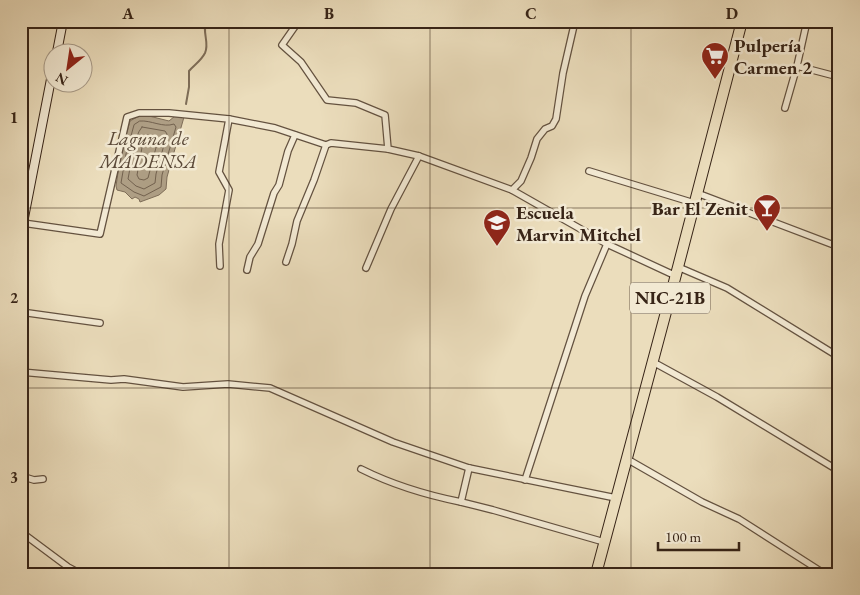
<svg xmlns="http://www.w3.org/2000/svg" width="860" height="595" viewBox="0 0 860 595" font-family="'EB Garamond',serif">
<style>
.water{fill:#ae9e84;stroke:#7e6d58}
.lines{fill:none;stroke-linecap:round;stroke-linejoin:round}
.shore{stroke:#72614e;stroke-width:1}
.stream{stroke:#7e6d58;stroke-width:2}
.street-casing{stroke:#645240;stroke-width:8}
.secondary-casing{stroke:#372417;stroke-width:10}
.highway-casing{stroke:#372417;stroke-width:12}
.street{stroke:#f2e9d3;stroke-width:5.5}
.secondary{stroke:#f2e9d3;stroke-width:8}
.highway{stroke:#ebddbc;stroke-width:10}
.grid{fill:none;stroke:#372417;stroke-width:1;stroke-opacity:0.55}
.labels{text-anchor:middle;stroke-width:5;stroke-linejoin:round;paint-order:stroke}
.shield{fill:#f2e9d3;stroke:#6f5f4f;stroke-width:1}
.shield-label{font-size:18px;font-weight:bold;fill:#372417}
.poi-label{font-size:19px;font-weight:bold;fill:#372417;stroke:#f2e9d3;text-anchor:start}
.water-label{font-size:20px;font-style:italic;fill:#5b4938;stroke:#f2e9d3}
.neatline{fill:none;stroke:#372417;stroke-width:2}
.grid-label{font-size:16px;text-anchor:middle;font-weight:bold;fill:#372417}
</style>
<rect width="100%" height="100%" fill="#ebddbc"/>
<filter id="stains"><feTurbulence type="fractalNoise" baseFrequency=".004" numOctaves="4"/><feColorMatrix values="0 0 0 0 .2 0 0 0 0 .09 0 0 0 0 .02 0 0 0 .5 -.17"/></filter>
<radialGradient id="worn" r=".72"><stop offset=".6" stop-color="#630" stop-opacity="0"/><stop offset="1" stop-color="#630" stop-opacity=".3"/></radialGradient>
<path class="water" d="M 139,116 L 149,116 L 169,121 L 175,116 L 184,117 L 167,177 L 166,189 L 159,195 L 140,202 L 139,199 L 135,197 L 132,199 L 125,192 L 117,190 L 116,186 L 121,153 L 130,121 Z"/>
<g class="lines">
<g class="shore">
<path d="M 140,121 C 151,120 163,128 174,124 L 176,127 L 162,175 L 161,187 L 144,196 L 134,192 L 121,183 L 126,154 L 134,125 Z"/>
<path d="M 142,127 L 165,131 L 167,134 L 156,174 L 155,183 L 144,189 L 136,186 L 128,179 C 131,165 133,137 142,127 Z"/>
<path d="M 147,135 L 156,137 L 158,140 L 148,178 L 144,180 L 139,179 L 137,175 L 143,142 Z"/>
</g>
<path class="stream" d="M 186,104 L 189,87 L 189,71 C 194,65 201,61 205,53 C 210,42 201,31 207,21"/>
<defs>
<g id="street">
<path d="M 292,21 L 296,25 L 282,45 L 301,62 L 327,100 L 356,103 L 385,115 L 388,149 L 419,156 L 512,190 L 607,244 L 676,276"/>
<path d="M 797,66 L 839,77"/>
<path d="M 785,108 L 797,66 L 807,21"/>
<path d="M 589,171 L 694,203"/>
<path d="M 512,190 L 521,181 L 531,158 L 537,139 L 545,129 L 552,126 L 556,119 L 563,73 L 575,21"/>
<path d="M 697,193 L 839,247"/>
<path d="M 23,223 L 100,234 L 127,117 L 139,113 L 169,113 L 229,119 L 275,128 L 326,145 L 331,143 L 388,149"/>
<path d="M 836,245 L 839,235"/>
<path d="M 286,262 L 292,244 L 297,221 L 314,180 L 326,145"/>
<path d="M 220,266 L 219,244 L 229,190 L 219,172 L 229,119"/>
<path d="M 678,267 L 727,288 L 839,357"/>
<path d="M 366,268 L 391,209 L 419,156"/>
<path d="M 247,270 L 250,257 L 258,244 L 274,193 L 279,185 L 288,151 L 295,135"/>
<path d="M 21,312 L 100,323"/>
<path d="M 653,362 L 717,397 L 839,471"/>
<path d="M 21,372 L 111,380 L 124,379 L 183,387 L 228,384 L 270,388 L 393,442 L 469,468 L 616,498"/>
<path d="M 627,459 L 702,502 L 739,519 L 825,574"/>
<path d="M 469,468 L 461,502 L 493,510 L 604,542"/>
<path d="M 361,469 C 393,485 426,495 461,502"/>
<path d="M 21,476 L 34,480 L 43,479"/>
<path d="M 525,480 L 585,296 L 607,244"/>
<path d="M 21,532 L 68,567 L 81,574"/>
</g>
<g id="secondary">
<path d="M 57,52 L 63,21"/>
<path d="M 21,233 L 52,74"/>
</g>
<path id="highway" d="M 596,574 L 678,267 L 742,21"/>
</defs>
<use href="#street" class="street-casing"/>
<use href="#secondary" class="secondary-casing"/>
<use href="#highway" class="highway-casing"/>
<use href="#street" class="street"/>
<use href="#secondary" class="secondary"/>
<use href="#highway" class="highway"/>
</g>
<path class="grid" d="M 229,21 L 229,574M 430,21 L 430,574M 631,21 L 631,574M 21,208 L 839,208M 21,388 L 839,388"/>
<defs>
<symbol id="supermarket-pin" viewBox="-11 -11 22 30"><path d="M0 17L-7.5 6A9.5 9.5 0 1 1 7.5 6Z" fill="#8f2418" stroke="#f2e9d3"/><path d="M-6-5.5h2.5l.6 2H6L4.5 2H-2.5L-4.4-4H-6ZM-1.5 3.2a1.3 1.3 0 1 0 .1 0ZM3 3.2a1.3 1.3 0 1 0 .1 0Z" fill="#fff"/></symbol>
<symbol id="bar-pin" viewBox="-11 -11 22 30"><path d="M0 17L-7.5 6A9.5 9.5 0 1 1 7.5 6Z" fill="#8f2418" stroke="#f2e9d3"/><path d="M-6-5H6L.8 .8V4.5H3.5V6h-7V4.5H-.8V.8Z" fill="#fff"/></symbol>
<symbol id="school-pin" viewBox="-11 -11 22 30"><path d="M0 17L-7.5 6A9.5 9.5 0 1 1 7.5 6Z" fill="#8f2418" stroke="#f2e9d3"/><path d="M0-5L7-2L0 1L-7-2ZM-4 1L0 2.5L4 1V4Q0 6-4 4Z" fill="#fff"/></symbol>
</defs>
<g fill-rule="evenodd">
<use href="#supermarket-pin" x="699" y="40" width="32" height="43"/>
<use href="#bar-pin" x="751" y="192" width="32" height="43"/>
<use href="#school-pin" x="481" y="207" width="32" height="43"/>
</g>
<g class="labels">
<rect class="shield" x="630" y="282.5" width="80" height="31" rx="4"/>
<g class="shield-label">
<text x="670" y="304">NIC-21B</text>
</g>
<g class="poi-label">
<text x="734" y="52">Pulpería<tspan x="734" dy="22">Carmen 2</tspan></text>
<text x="748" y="215" text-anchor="end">Bar El Zenit</text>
<text x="516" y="219">Escuela<tspan x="516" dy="22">Marvin Mitchel</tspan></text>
</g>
<g class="water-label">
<text x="148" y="145">Laguna de<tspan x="148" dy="23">MADENSA</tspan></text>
</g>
</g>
<rect width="860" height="595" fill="none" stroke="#ebddbc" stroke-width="55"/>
<g transform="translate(68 68) rotate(210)"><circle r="24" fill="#f2e9d3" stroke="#a79a88"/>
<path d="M0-4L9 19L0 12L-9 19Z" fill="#8f2418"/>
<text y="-8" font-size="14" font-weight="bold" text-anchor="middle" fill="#372417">N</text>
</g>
<path d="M658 542v8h81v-8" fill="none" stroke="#372417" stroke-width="2.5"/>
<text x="665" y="542" font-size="15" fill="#372417" stroke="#f2e9d3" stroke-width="4" paint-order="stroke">100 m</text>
<rect x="28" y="28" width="804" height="540" class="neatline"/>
<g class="grid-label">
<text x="128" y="19">A</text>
<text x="329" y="19">B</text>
<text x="531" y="19">C</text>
<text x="732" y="19">D</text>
<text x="14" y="123">1</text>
<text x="14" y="303">2</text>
<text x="14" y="483">3</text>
</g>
<rect width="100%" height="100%" filter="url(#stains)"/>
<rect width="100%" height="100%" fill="url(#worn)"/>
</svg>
